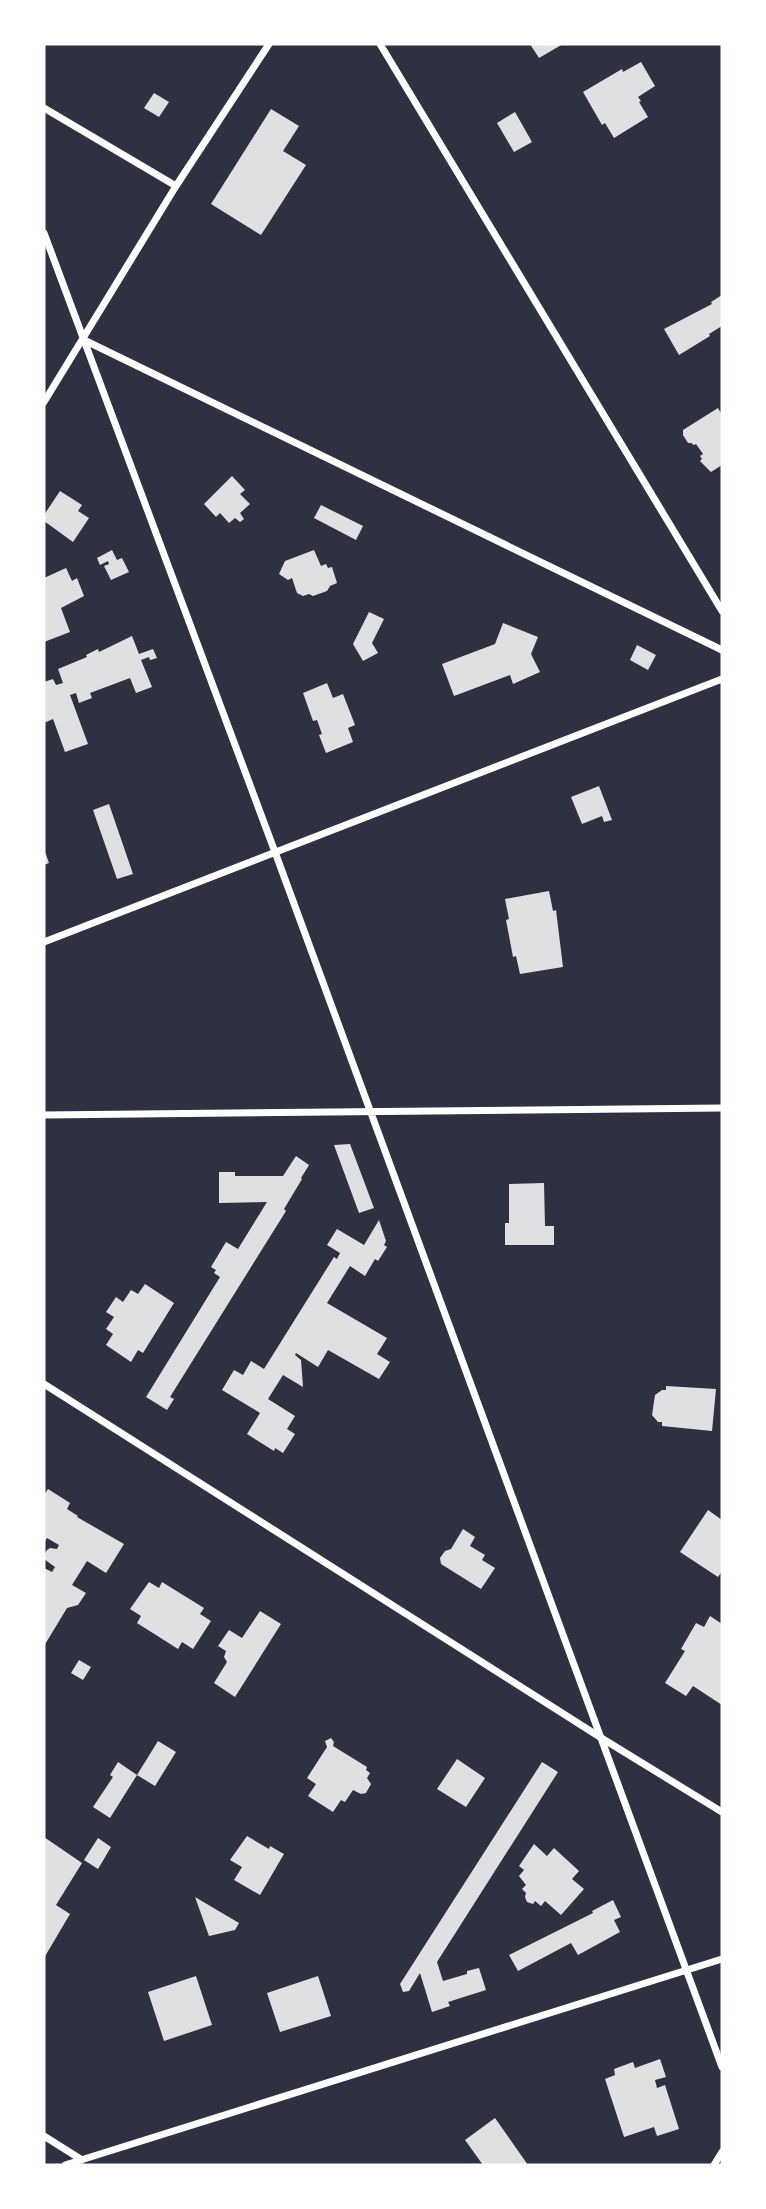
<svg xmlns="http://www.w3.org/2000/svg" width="766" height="2209" font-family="'Times New Roman',serif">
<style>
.building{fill:#e0e0e3}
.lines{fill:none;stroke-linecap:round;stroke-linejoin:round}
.minor{stroke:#fff;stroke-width:7}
</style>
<rect width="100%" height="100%" fill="#2d3142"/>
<!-- building -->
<path class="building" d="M 530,44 L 563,44 L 539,58 Z
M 641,62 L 655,86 L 638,97 L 641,101 L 639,102 L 648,117 L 614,138 L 605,123 L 602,125 L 583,92 L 622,69 L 623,72 Z
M 154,93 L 169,102 L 159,117 L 144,108 Z
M 271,109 L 299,126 L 283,151 L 306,165 L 261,235 L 211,204 Z
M 515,112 L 532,142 L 514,152 L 497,123 Z
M 722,295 L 722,326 L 709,334 L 710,336 L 679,355 L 664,329 L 712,304 L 711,302 Z
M 718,408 L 722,415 L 722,465 L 711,472 L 700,461 L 702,459 L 700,456 L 703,454 L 696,444 L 694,445 L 691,443 L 688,443 L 683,435 L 683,430 Z
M 232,476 L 245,490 L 240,494 L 250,504 L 240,513 L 244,519 L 240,522 L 235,518 L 229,523 L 220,513 L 216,517 L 204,504 Z
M 60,491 L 82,505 L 78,511 L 89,518 L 73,542 L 44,521 L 44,515 Z
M 321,505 L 363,526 L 356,540 L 314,518 Z
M 112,550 L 117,560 L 122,558 L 129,572 L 111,580 L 104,566 L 109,564 L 108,561 L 100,565 L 97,558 Z
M 314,550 L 321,566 L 326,564 L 328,568 L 332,567 L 337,583 L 330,586 L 327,591 L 313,596 L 309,594 L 303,596 L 297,593 L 292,578 L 288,580 L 279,574 L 285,561 Z
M 66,568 L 72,581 L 77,578 L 84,596 L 61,608 L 70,632 L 44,642 L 44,578 Z
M 369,612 L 384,619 L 372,643 L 378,653 L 363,661 L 353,644 Z
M 503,623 L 538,637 L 531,654 L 540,672 L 513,684 L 510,675 L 454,696 L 442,664 L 495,644 Z
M 132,636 L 139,654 L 153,649 L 157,658 L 150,660 L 149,657 L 141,660 L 152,687 L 136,693 L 130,678 L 90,693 L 92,698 L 79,703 L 76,693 L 70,695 L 88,744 L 65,752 L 53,719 L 44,723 L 44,682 L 53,679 L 56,685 L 63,683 L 58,669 L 87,657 L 86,655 L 98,649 L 99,652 Z
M 637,645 L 656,655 L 648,670 L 630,660 Z
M 327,683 L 333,698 L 343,694 L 355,725 L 348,728 L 353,742 L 326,753 L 319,735 L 322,734 L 317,720 L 313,721 L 303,693 Z
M 599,786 L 612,820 L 604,822 L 602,816 L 582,824 L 571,797 Z
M 109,804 L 133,874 L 117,879 L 93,810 Z
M 44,849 L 49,863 L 44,865 Z
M 549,891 L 553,911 L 556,910 L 563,967 L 520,974 L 516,956 L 513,957 L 506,920 L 509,919 L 505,899 Z
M 350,1144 L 374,1208 L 359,1213 L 334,1145 Z
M 296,1156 L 309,1165 L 301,1178 L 302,1179 L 284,1209 L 286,1211 L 170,1397 L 174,1399 L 167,1410 L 146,1397 L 220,1277 L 214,1273 L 216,1270 L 211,1267 L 226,1242 L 238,1249 L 267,1202 L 219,1203 L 219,1172 L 235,1172 L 235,1176 L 283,1176 Z
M 544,1183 L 545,1226 L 554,1226 L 554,1245 L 505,1245 L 505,1223 L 509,1223 L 509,1184 Z
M 379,1220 L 386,1241 L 384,1245 L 387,1247 L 378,1261 L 375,1259 L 365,1276 L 350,1266 L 327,1303 L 387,1338 L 377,1354 L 390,1362 L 379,1379 L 328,1350 L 318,1367 L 296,1353 L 295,1355 L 301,1360 L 303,1387 L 283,1375 L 268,1399 L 295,1416 L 287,1429 L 295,1434 L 283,1453 L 275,1448 L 274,1451 L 247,1434 L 260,1413 L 222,1390 L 234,1370 L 243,1375 L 251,1361 L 264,1369 L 334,1257 L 337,1259 L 340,1253 L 327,1245 L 337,1229 L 364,1245 Z
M 145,1284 L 174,1303 L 143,1353 L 138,1350 L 131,1362 L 106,1345 L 113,1334 L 106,1329 L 114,1317 L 106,1312 L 116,1297 L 123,1302 L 131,1290 L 138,1294 Z
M 666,1386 L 716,1389 L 712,1431 L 662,1426 L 662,1422 L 658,1422 L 652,1415 L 655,1395 L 662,1390 L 666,1390 Z
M 48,1489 L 70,1503 L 67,1509 L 78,1516 L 77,1517 L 124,1544 L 106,1573 L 87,1561 L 72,1585 L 86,1593 L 78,1605 L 67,1608 L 44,1646 L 44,1568 L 52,1572 L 55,1567 L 44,1559 L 44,1555 L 47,1550 L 50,1548 L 57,1549 L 59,1545 L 47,1538 L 44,1543 L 44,1495 Z
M 708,1510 L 722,1520 L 722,1571 L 718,1577 L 680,1552 Z
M 463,1529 L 475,1537 L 470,1546 L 485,1555 L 482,1560 L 495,1568 L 481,1589 L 441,1564 L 440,1558 L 445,1551 L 451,1549 Z
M 149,1582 L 159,1588 L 162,1582 L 204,1608 L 200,1614 L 211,1621 L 193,1649 L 182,1642 L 178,1649 L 137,1623 L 141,1616 L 130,1609 Z
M 260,1611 L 281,1624 L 235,1697 L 214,1683 L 227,1662 L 224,1657 L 226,1651 L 218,1646 L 229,1630 L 242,1638 Z
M 710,1616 L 722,1624 L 722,1705 L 693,1686 L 686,1696 L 665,1683 L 685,1651 L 681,1649 L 696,1623 L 704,1627 Z
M 79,1660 L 91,1667 L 83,1680 L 71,1673 Z
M 331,1738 L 334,1742 L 333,1746 L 367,1767 L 366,1770 L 370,1773 L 367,1778 L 371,1784 L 366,1793 L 361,1794 L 353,1790 L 345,1802 L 341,1800 L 333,1812 L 308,1796 L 316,1784 L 307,1778 L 327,1747 L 325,1741 Z
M 158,1741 L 176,1752 L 155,1786 L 137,1775 L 110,1818 L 93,1807 L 113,1777 L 110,1775 L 118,1762 L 137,1775 Z
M 457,1759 L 485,1778 L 466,1807 L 437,1789 Z
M 542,1762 L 558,1772 L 437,1962 L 443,1981 L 467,1974 L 467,1971 L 479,1968 L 486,1990 L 448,2002 L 450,2006 L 432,2012 L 420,1973 L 409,1991 L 403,1992 L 400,1984 Z
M 247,1836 L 269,1849 L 270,1846 L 284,1854 L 260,1895 L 234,1880 L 242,1867 L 230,1860 Z
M 44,1837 L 82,1863 L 56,1905 L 70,1914 L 44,1958 Z
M 98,1838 L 111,1847 L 98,1869 L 84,1860 Z
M 534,1844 L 547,1856 L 554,1848 L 579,1871 L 572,1879 L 584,1889 L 561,1915 L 545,1901 L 541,1906 L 535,1901 L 533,1904 L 527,1902 L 525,1897 L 526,1893 L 522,1889 L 526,1885 L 519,1876 L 524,1870 L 519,1866 Z
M 195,1897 L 239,1923 L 235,1930 L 209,1936 Z
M 613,1900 L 621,1917 L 614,1920 L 620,1932 L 578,1955 L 571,1943 L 518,1971 L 509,1955 L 593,1913 L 592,1911 Z
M 196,1976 L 212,2025 L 164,2041 L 148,1992 Z
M 318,1976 L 331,2016 L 280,2032 L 267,1993 Z
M 660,2059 L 666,2077 L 655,2080 L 657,2088 L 665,2085 L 679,2129 L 657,2136 L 654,2127 L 624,2137 L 605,2079 L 615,2075 L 614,2069 L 633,2062 L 635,2068 Z
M 495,2118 L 528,2165 L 483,2165 L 465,2140 Z"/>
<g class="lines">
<!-- minor -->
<path class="minor" d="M 380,44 L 722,611
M 44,108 L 176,186
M 44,233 L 275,852 L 722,2067
M 84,340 L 722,650
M 44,402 L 176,186 L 269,44
M 44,942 L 722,679
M 44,1115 L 722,1108
M 44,1384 L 603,1739 L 722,1812
M 44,2136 L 82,2160
M 65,2165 L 722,1959
M 714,2165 L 722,2152"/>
</g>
<!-- border -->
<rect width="766" height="2209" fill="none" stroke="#ffffff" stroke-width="91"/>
</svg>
